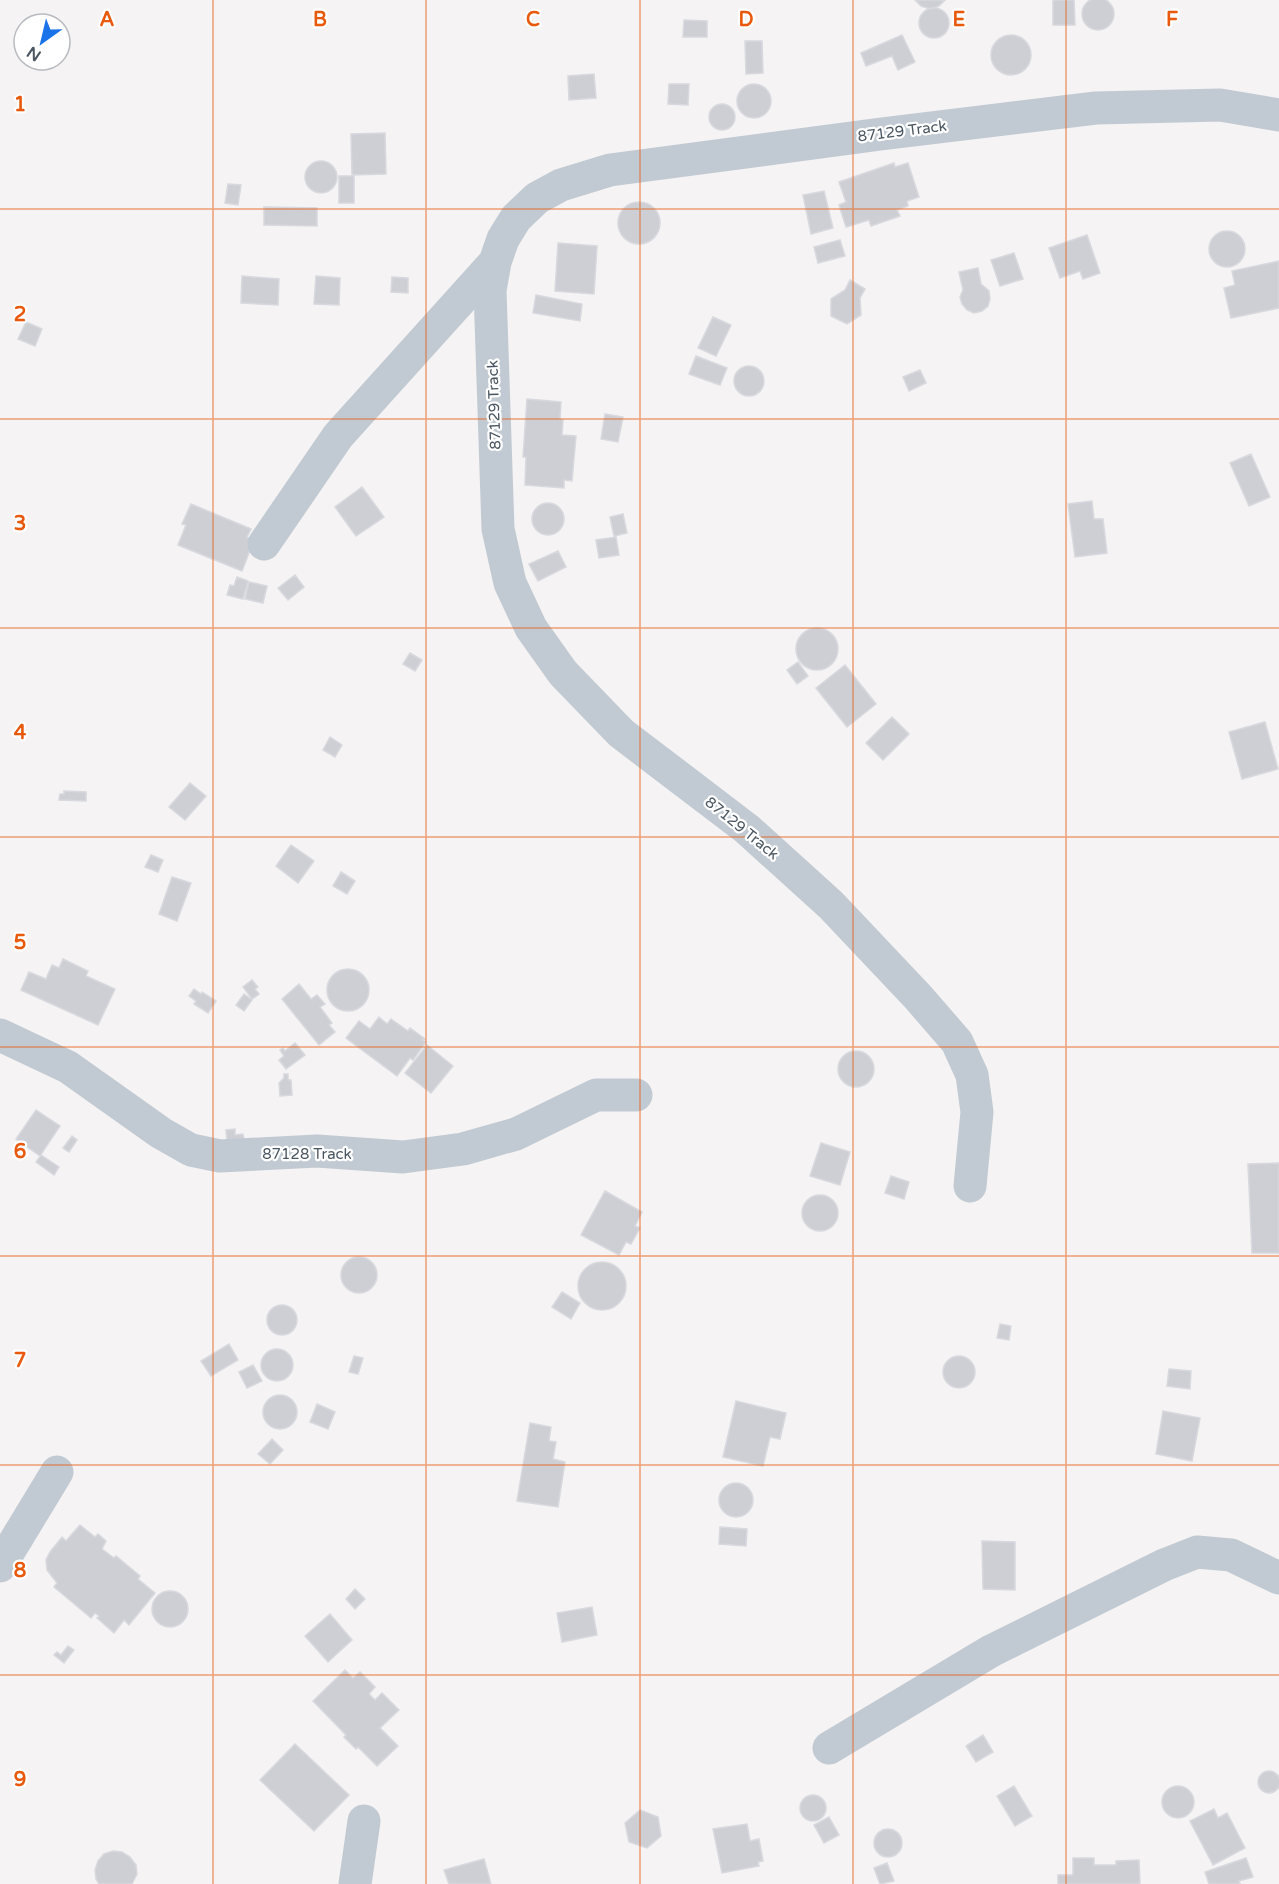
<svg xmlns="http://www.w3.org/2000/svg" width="1279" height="1884" font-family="'Varela Round',sans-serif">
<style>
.building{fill:#cdcfd5;stroke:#d7d9de;stroke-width:1.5}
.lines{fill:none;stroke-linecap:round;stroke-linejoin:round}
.minor{stroke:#c1cad2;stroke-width:33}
.grid{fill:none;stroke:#e8590c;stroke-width:1.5;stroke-opacity:0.55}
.labels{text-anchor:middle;stroke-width:4.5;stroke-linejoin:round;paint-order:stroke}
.street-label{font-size:15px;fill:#4a5661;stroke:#fff}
.grid-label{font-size:20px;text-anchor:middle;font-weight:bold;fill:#e8590c;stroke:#fff;stroke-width:4.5;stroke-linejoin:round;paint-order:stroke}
</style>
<rect width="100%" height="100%" fill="#f5f3f3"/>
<!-- building -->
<path class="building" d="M1082 14a16 16 0 1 1 32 0a16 16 0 1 1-32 0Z
M 915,0 L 945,0 L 939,6 L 930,9 L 921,6 Z
M 1053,0 L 1074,0 L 1075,25 L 1053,25 Z
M919 23a15 15 0 1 1 30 0a15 15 0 1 1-30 0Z
M 684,20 L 707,21 L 707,37 L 683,37 Z
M 902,35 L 915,62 L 898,70 L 892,56 L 866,66 L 861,53 Z
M991 55a20 20 0 1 1 40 0a20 20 0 1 1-40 0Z
M 745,41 L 762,41 L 763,73 L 746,74 Z
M 594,74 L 596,98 L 569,100 L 568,76 Z
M737 101a17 17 0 1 1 34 0a17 17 0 1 1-34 0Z
M 669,84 L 689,84 L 688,105 L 668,104 Z
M709 117a13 13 0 1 1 26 0a13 13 0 1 1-26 0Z
M 385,133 L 386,174 L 352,175 L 351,134 Z
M305 177a16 16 0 1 1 32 0a16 16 0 1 1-32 0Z
M 894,163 L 895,167 L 908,163 L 919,197 L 907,201 L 908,206 L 897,210 L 900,216 L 871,226 L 869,220 L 846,227 L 839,205 L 846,202 L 839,182 Z
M 339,176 L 354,176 L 354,203 L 339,203 Z
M 228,184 L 241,185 L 238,205 L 225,203 Z
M 824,191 L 833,228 L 811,234 L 803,195 Z
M618 223a21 21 0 1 1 42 0a21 21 0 1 1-42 0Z
M 264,207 L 317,208 L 317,226 L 264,225 Z
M1209 249a18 18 0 1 1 36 0a18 18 0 1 1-36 0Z
M 1087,235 L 1100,273 L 1083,279 L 1080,271 L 1060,278 L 1049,248 Z
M 840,240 L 845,256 L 818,263 L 814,247 Z
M 558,243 L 597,246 L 594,294 L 555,291 Z
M 1014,253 L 1023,279 L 1000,286 L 991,260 Z
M 1279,261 L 1279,308 L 1231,318 L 1224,288 L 1235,285 L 1232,271 Z
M 978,268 L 981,284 L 989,291 L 990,299 L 988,306 L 982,311 L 974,313 L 967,310 L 962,304 L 960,297 L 963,290 L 959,272 Z
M 242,276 L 279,279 L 278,305 L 241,303 Z
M 316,276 L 340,278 L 339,305 L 314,304 Z
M 392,277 L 408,278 L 408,293 L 391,292 Z
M 850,280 L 865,289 L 860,298 L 861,315 L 847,324 L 831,316 L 831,299 L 845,290 Z
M 536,295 L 582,304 L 580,321 L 533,313 Z
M 713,317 L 731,325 L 716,356 L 698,348 Z
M 26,322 L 42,329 L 35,346 L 18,339 Z
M 696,356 L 727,368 L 720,385 L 689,374 Z
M734 381a15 15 0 1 1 30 0a15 15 0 1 1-30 0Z
M 920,370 L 926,383 L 909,391 L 903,377 Z
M 527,399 L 561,402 L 560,419 L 563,420 L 562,435 L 576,436 L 572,481 L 564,480 L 564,488 L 525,485 L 526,457 L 523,457 Z
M 605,414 L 623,417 L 618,442 L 601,439 Z
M 1251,454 L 1270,497 L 1249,506 L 1230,463 Z
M 362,487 L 384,517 L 356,536 L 335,507 Z
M 1092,501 L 1094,519 L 1103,519 L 1107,553 L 1075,557 L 1068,504 Z
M532 519a16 16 0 1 1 32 0a16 16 0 1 1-32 0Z
M 191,504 L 251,529 L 247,537 L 254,540 L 242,571 L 178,545 L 186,525 L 182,524 Z
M 623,514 L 627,533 L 614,536 L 610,517 Z
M 616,537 L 619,555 L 599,558 L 596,540 Z
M 558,551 L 566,567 L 538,581 L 529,564 Z
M 295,575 L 304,587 L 288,600 L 278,588 Z
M 237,577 L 248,581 L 243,599 L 227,595 L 230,585 L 234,586 Z
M 249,582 L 267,586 L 263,603 L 245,599 Z
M796 649a21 21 0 1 1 42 0a21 21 0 1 1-42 0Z
M 410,653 L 422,660 L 415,671 L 403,664 Z
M 798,662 L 808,676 L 797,684 L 787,670 Z
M 845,665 L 876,704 L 847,727 L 816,688 Z
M 892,717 L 909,734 L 883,760 L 866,743 Z
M 1265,722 L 1278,769 L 1242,779 L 1229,732 Z
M 330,737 L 342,745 L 335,757 L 323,750 Z
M 190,783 L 206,796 L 185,820 L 169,807 Z
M 64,791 L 86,792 L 86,801 L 59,800 L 60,794 L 64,794 Z
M 291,845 L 314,861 L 298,883 L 276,866 Z
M 151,855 L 163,860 L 158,872 L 145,867 Z
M 341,872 L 355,881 L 347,894 L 333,886 Z
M 172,877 L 191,883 L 177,921 L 159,914 Z
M 63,959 L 88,971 L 86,976 L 115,989 L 98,1025 L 21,990 L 29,972 L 46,979 L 52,965 L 59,968 Z
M327 990a21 21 0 1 1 42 0a21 21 0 1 1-42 0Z
M 252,980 L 258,987 L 255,989 L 259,994 L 252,999 L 243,987 Z
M 299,984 L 311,999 L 317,995 L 325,1004 L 320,1007 L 332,1023 L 329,1025 L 335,1032 L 319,1045 L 282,999 Z
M 194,989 L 201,994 L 202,992 L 216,1001 L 208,1013 L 194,1004 L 196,1001 L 189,996 Z
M 244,994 L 252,1000 L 244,1011 L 236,1005 Z
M 379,1017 L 387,1024 L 391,1019 L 408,1031 L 410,1028 L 425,1039 L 423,1040 L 426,1042 L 413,1060 L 410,1058 L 397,1076 L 346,1038 L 359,1021 L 370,1029 Z
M 295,1043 L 305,1055 L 286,1069 L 279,1060 L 284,1056 L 280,1050 L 283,1048 L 285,1051 Z
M 427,1045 L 453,1066 L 431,1093 L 405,1073 Z
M838 1069a18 18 0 1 1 36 0a18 18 0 1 1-36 0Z
M 284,1074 L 288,1074 L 288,1080 L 291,1080 L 292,1095 L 280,1096 L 279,1083 L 284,1078 Z
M 36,1110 L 60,1126 L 40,1156 L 16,1139 Z
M 235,1129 L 235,1135 L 243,1134 L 244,1139 L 227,1141 L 226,1130 Z
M 72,1136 L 77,1140 L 69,1152 L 63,1148 Z
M 821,1143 L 850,1152 L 840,1185 L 810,1176 Z
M 41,1155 L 59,1167 L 54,1175 L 36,1162 Z
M 1279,1163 L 1279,1253 L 1252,1253 L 1248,1164 Z
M 891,1176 L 909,1182 L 904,1199 L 885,1193 Z
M 605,1191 L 642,1212 L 635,1226 L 640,1228 L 631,1244 L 626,1242 L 619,1255 L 581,1235 Z
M802 1213a18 18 0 1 1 36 0a18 18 0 1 1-36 0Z
M341 1275a18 18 0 1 1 36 0a18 18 0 1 1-36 0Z
M578 1286a24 24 0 1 1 48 0a24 24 0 1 1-48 0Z
M 562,1292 L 580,1303 L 571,1319 L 552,1307 Z
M267 1320a15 15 0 1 1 30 0a15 15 0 1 1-30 0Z
M 1000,1324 L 1011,1326 L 1009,1340 L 997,1338 Z
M 229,1344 L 238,1360 L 211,1376 L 201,1361 Z
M261 1365a16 16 0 1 1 32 0a16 16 0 1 1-32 0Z
M 354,1356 L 363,1358 L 358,1374 L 349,1372 Z
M943 1372a16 16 0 1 1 32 0a16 16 0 1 1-32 0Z
M 253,1365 L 262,1381 L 247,1388 L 239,1372 Z
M 1169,1369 L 1191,1371 L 1190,1389 L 1167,1386 Z
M263 1412a17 17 0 1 1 34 0a17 17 0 1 1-34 0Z
M 736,1401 L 786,1413 L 780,1439 L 770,1437 L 763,1466 L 723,1457 Z
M 317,1404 L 335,1412 L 328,1429 L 310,1422 Z
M 1163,1411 L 1200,1418 L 1192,1461 L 1156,1454 Z
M 530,1423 L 551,1427 L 549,1441 L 556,1442 L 553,1459 L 565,1462 L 558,1507 L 517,1501 Z
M 272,1439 L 283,1450 L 270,1464 L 258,1454 Z
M719 1500a17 17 0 1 1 34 0a17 17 0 1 1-34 0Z
M 80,1525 L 95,1537 L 98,1534 L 106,1541 L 102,1549 L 114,1558 L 116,1556 L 140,1576 L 138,1579 L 155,1593 L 129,1625 L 124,1620 L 114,1633 L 97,1618 L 99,1616 L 95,1613 L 91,1618 L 54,1587 L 57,1583 L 47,1570 L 46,1560 L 50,1552 L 62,1537 L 66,1541 Z
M 720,1527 L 747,1529 L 746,1546 L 719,1544 Z
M 982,1541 L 1015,1542 L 1015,1590 L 983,1589 Z
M 355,1589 L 365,1599 L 355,1609 L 346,1599 Z
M152 1609a18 18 0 1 1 36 0a18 18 0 1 1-36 0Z
M 592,1607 L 597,1635 L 562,1642 L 557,1613 Z
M 330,1614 L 352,1640 L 328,1662 L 305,1636 Z
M 68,1646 L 74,1650 L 64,1663 L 54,1655 L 57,1652 L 61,1655 Z
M 345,1670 L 353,1678 L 360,1672 L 375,1687 L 369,1694 L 375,1700 L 382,1693 L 399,1710 L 380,1728 L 398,1746 L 377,1766 L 358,1747 L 356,1749 L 344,1737 L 346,1735 L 313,1701 Z
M 983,1735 L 993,1752 L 976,1762 L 966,1746 Z
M 295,1744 L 349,1795 L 314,1831 L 260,1780 Z
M1258 1782a11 11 0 1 1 22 0a11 11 0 1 1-22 0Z
M1162 1802a16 16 0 1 1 32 0a16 16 0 1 1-32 0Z
M 1014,1786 L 1032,1816 L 1015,1826 L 997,1796 Z
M800 1808a13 13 0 1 1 26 0a13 13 0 1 1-26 0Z
M 1214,1809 L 1218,1818 L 1227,1813 L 1245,1848 L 1213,1865 L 1190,1821 Z
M 640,1810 L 658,1817 L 661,1836 L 647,1848 L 629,1842 L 625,1823 Z
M 829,1817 L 839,1835 L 824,1843 L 814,1825 Z
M 747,1824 L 750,1841 L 759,1839 L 763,1861 L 758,1862 L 759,1866 L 722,1873 L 713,1829 Z
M874 1843a14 14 0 1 1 28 0a14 14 0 1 1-28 0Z
M 113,1851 L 122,1852 L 130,1857 L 136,1865 L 137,1874 L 132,1884 L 99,1884 L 96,1879 L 95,1870 L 98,1861 L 104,1854 Z
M 1073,1858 L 1094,1858 L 1094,1865 L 1116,1865 L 1116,1861 L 1139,1860 L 1140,1884 L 1058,1884 L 1058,1875 L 1073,1875 Z
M 1246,1858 L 1253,1877 L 1239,1881 L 1240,1884 L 1209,1884 L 1205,1872 Z
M 484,1859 L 491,1884 L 449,1884 L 444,1870 Z
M 887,1863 L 894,1881 L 880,1884 L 874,1868 Z"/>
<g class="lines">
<!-- minor -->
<path class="minor" d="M 264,544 L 338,436 L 495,262
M 0,1035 L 68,1067 L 161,1133 L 191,1150 L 220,1156 L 317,1151 L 403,1157 L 463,1149 L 516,1134 L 596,1095 L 636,1095
M 970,1186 L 977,1112 L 972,1075 L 957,1042 L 918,997 L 831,905 L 747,829 L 621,733 L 563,673 L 531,628 L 510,583 L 498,529 L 490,290 L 495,262 L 503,239 L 516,218 L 537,198 L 561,185 L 610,170 L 881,134 L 1096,108 L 1220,105 L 1279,115
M 0,1566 L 57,1472
M 829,1748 L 991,1651 L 1164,1565 L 1197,1552 L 1231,1555 L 1279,1578
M 355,1884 L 364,1821"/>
</g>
<!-- grid -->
<path class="grid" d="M 213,0 L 213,1884M 426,0 L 426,1884M 640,0 L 640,1884M 853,0 L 853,1884M 1066,0 L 1066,1884M 0,209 L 1279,209M 0,419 L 1279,419M 0,628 L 1279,628M 0,837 L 1279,837M 0,1047 L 1279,1047M 0,1256 L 1279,1256M 0,1465 L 1279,1465M 0,1675 L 1279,1675"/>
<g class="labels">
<!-- street labels -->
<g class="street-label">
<text transform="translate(902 131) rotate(-7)" y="5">87129 Track</text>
<text transform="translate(494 405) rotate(-92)" y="5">87129 Track</text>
<text transform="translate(742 828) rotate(39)" y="5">87129 Track</text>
<text x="307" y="1159">87128 Track</text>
</g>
</g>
<g class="grid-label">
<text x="107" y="26">A</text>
<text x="320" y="26">B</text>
<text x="533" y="26">C</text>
<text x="746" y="26">D</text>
<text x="959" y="26">E</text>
<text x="1172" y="26">F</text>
<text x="20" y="111">1</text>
<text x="20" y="321">2</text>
<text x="20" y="530">3</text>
<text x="20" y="739">4</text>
<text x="20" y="949">5</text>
<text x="20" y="1158">6</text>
<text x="20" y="1367">7</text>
<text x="20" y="1577">8</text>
<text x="20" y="1786">9</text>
</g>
<!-- north arrow -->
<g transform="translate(42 42) rotate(214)"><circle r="28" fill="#ffffff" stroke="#b7bbc0" stroke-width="1.5"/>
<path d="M0-4.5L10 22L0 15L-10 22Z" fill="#1a73e8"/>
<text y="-9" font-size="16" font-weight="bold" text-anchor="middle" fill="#4a5661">N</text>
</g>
</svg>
